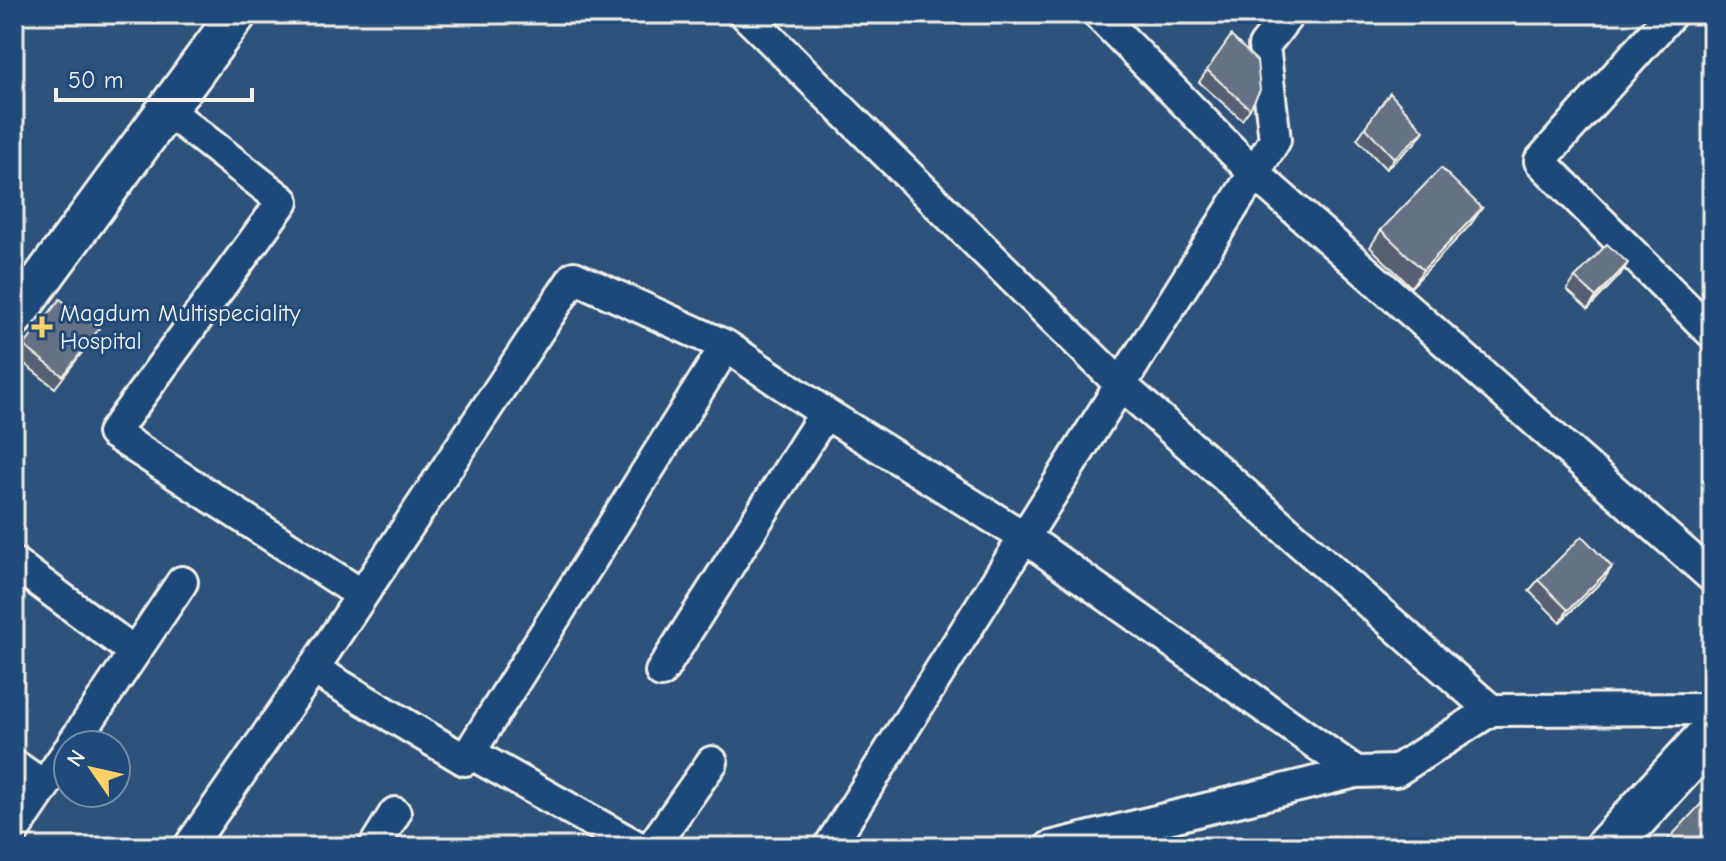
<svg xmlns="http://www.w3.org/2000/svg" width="1726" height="861" font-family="'Comic Neue',sans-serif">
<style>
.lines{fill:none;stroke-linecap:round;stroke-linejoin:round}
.minor-casing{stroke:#f4f1e8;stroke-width:36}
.tertiary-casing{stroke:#f4f1e8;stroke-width:44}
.secondary-casing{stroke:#f4f1e8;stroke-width:50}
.minor{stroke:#1f4a7a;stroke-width:30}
.tertiary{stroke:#1f4a7a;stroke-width:38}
.secondary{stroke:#1f4a7a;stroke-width:44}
.wall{fill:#576172;stroke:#f4f1e8;stroke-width:2}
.shaded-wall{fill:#474f5c;stroke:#f4f1e8;stroke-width:2}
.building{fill:#657184;stroke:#f4f1e8;stroke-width:2}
.poi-dot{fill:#ffd166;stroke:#1f4a7a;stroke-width:3}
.labels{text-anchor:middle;stroke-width:6;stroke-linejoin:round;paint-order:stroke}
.poi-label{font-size:24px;fill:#f4f1e8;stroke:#1f4a7a;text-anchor:start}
</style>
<rect width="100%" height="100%" fill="#2d527c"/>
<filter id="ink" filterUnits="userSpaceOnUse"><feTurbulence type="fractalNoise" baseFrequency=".0125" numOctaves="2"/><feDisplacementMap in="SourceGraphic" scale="16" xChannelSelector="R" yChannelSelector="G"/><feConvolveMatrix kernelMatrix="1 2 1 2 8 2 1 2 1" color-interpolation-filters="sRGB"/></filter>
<g filter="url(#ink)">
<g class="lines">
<defs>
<path id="minor" d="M 745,14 L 1121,385 L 1491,710
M 1098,14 L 1254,173 L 1712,577
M 1671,14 L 1540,161 L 1712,333
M 167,110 L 283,201 L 113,433 L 362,595
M 14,563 L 134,652
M 313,669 L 465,760 L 726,346
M 661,672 L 825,413
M 72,745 L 182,582
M 470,753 L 638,847
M 14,765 L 44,786
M 14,831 L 68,751
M 189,847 L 313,669 L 574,277 L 726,346 L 825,413 L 1024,537 L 1356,772
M 374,847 L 395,813
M 652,847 L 712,762
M 829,847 L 1275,140 L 1264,46 L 1289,14
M 1050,847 L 1356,772 L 1396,771 L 1491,710 L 1712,709"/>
<path id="tertiary" d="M 14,317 L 237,14"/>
<path id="secondary" d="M 1608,847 L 1712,733"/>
</defs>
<!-- minor casing -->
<use href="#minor" class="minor-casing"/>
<!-- tertiary casing -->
<use href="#tertiary" class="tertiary-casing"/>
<!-- secondary casing -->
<use href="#secondary" class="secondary-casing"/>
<!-- minor -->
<use href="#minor" class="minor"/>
<!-- tertiary -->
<use href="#tertiary" class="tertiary"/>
<!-- secondary -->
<use href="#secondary" class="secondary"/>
</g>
<!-- wall -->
<path class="wall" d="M 1231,36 L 1250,109 L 1242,120 L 1199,82 Z
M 1390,93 L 1416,142 L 1386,169 L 1357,139 Z
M 1482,208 L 1470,225 L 1411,287 L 1370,247 L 1381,230 Z
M 1620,275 L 1588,309 L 1567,290 L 1575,278 Z
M 91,341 L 55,388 L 16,357 L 24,346 Z
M 1612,567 L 1604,579 L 1560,622 L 1529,591 L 1538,580 Z"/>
<!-- shaded-wall -->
<path class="shaded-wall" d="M 1424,131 L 1416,142 L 1386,169 L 1394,158 Z
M 1482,208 L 1470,225 L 1411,287 L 1423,270 Z
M 1628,263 L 1620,275 L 1588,309 L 1596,297 Z
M 1612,567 L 1604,579 L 1560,622 L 1568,610 Z"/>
<!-- building -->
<path class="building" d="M 1231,36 L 1257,61 L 1260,90 L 1250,109 L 1207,70 Z
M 1390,93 L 1424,131 L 1394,158 L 1365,127 Z
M 1441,168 L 1482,208 L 1423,270 L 1381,230 Z
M 1607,244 L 1628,263 L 1596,297 L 1575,278 Z
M 60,299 L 99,329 L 63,376 L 24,346 Z
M 1582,536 L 1612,567 L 1568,610 L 1538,580 Z
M 1712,792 L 1712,847 L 1661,847 Z"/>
</g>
<!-- markers -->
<path class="poi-dot" d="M38 315h8v8h8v8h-8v8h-8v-8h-8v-8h8z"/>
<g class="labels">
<!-- poi labels -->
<g class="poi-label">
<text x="60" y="321">Magdum Multispeciality<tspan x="60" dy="28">Hospital</tspan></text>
</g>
</g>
<!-- margin -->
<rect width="1726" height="861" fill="none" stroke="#1f4a7a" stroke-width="48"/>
<rect x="24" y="24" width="1678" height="813" fill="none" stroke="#f4f1e8" stroke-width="3" filter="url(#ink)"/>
<!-- north arrow -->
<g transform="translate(92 769) rotate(304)"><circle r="38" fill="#1f4a7a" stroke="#748da6" stroke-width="2"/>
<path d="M0-6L14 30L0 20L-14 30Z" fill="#ffd166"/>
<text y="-12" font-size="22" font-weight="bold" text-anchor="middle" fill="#f4f1e8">N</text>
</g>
<!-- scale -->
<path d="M56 88v12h196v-12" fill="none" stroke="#f4f1e8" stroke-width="4"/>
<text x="68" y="88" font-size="24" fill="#f4f1e8" stroke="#1f4a7a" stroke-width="6" paint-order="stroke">50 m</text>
</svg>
